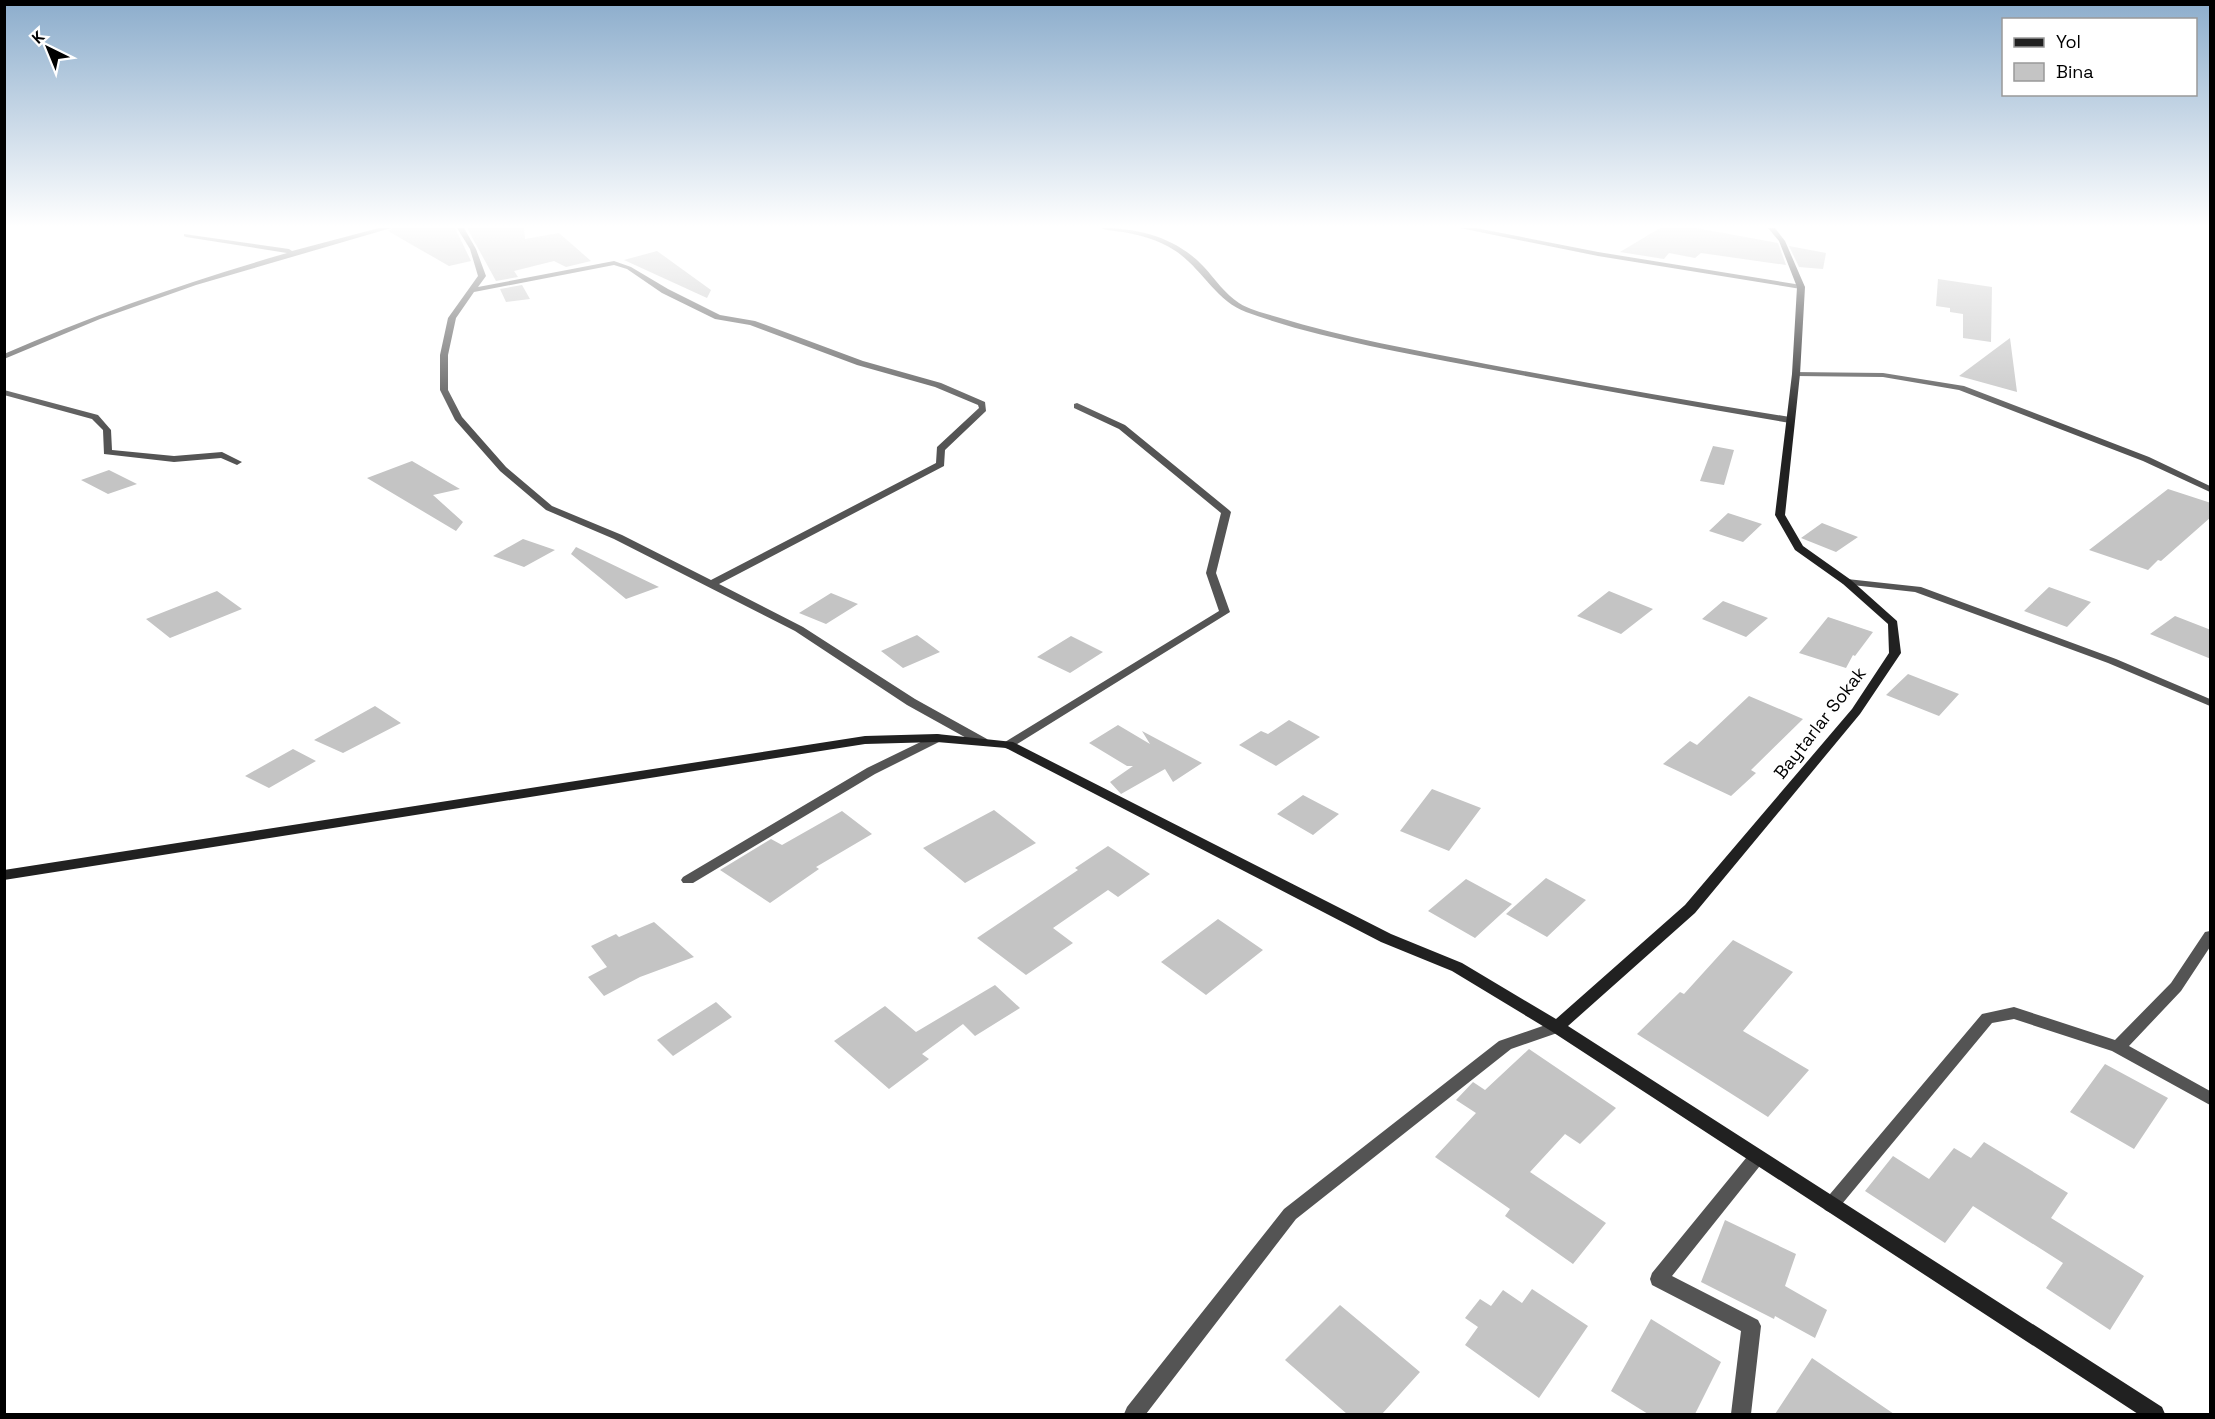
<svg xmlns="http://www.w3.org/2000/svg" width="2215" height="1419" font-family="'Space Grotesk',sans-serif">
<style>
.building{fill:#c4c4c4}
.lines{fill:none;stroke-linecap:round;stroke-linejoin:round}
.street{fill:#545454;fill-rule:evenodd}
.secondary{fill:#212121;fill-rule:evenodd}
.labels{text-anchor:middle;stroke-width:4.5;stroke-linejoin:round;paint-order:stroke}
.street-label{font-size:18px;fill:#000;stroke:#fff}
</style>
<rect width="100%" height="100%" fill="#fff"/>
<!-- building -->
<path class="building" d="M 393,228 L 455,228 L 471,261 L 449,266 L 388,231 Z
M 467,228 L 524,228 L 525,239 L 559,233 L 591,261 L 566,267 L 554,261 L 514,271 L 518,277 L 496,281 Z
M 1660,228 L 1696,228 L 1778,243 L 1786,265 L 1701,253 L 1695,258 L 1669,253 L 1664,259 L 1620,252 Z
M 1789,246 L 1826,253 L 1823,269 L 1799,267 Z
M 657,251 L 711,290 L 707,298 L 624,260 Z
M 1938,279 L 1992,287 L 1991,342 L 1963,338 L 1963,314 L 1950,312 L 1950,308 L 1936,306 Z
M 522,285 L 530,299 L 506,302 L 500,289 Z
M 2010,338 L 2017,392 L 1959,376 Z
M 1713,446 L 1734,450 L 1724,485 L 1700,481 Z
M 412,461 L 460,489 L 433,495 L 463,522 L 456,531 L 367,478 Z
M 109,470 L 137,484 L 108,494 L 81,480 Z
M 2168,489 L 2211,503 L 2211,517 L 2161,561 L 2158,560 L 2148,570 L 2089,550 Z
M 1728,513 L 1762,524 L 1743,542 L 1709,531 Z
M 1822,523 L 1858,537 L 1836,552 L 1801,538 Z
M 523,539 L 555,550 L 524,567 L 493,556 Z
M 576,547 L 659,587 L 626,599 L 571,554 Z
M 2049,587 L 2091,602 L 2067,627 L 2024,611 Z
M 217,591 L 242,609 L 170,638 L 146,619 Z
M 1609,591 L 1653,609 L 1621,634 L 1577,616 Z
M 831,593 L 858,604 L 826,624 L 799,613 Z
M 1723,601 L 1768,618 L 1746,637 L 1702,619 Z
M 2175,616 L 2211,630 L 2211,659 L 2150,634 Z
M 1828,617 L 1873,632 L 1855,656 L 1853,655 L 1846,668 L 1799,653 Z
M 917,635 L 940,652 L 903,668 L 881,651 Z
M 1071,636 L 1103,652 L 1070,673 L 1037,657 Z
M 1908,674 L 1959,694 L 1939,716 L 1886,695 Z
M 1749,696 L 1803,719 L 1751,770 L 1756,773 L 1731,796 L 1663,764 L 1690,741 L 1697,745 Z
M 375,706 L 401,723 L 343,753 L 314,740 Z
M 1289,720 L 1320,737 L 1276,766 L 1239,745 L 1261,731 L 1268,734 Z
M 1118,725 L 1150,744 L 1142,731 L 1202,763 L 1173,782 L 1165,769 L 1121,794 L 1110,782 L 1133,766 L 1127,766 L 1089,743 Z
M 293,749 L 316,761 L 269,788 L 245,776 Z
M 1432,789 L 1481,808 L 1449,851 L 1400,831 Z
M 1303,795 L 1339,814 L 1313,835 L 1277,814 Z
M 994,810 L 1036,843 L 965,883 L 923,848 Z
M 842,811 L 872,834 L 816,867 L 819,869 L 770,903 L 720,870 L 771,839 L 782,845 Z
M 1108,846 L 1150,874 L 1118,897 L 1108,890 L 1053,928 L 1073,943 L 1026,975 L 977,938 L 1078,870 L 1075,868 Z
M 1546,878 L 1586,900 L 1547,937 L 1506,914 Z
M 1466,879 L 1512,904 L 1475,938 L 1428,911 Z
M 1218,919 L 1263,950 L 1206,995 L 1161,962 Z
M 654,922 L 694,957 L 640,977 L 604,996 L 588,977 L 607,967 L 591,946 L 616,934 L 619,937 Z
M 1733,940 L 1793,972 L 1743,1031 L 1809,1070 L 1768,1117 L 1637,1034 L 1680,992 L 1684,994 Z
M 995,985 L 1020,1008 L 975,1036 L 963,1024 L 922,1054 L 929,1059 L 889,1089 L 834,1041 L 885,1006 L 916,1032 Z
M 716,1002 L 732,1017 L 673,1056 L 657,1040 Z
M 1529,1049 L 1616,1108 L 1580,1144 L 1565,1134 L 1530,1172 L 1606,1223 L 1573,1264 L 1505,1216 L 1510,1209 L 1435,1157 L 1476,1113 L 1456,1100 L 1473,1082 L 1485,1090 Z
M 2105,1064 L 2168,1098 L 2134,1149 L 2070,1112 Z
M 1984,1142 L 2068,1193 L 2051,1218 L 2144,1276 L 2110,1330 L 2046,1288 L 2063,1263 L 1973,1206 L 1945,1243 L 1865,1191 L 1893,1156 L 1929,1179 L 1954,1148 L 1971,1158 Z
M 1725,1220 L 1796,1254 L 1785,1286 L 1827,1310 L 1815,1338 L 1775,1316 L 1774,1319 L 1701,1282 Z
M 1532,1289 L 1588,1326 L 1539,1398 L 1465,1345 L 1478,1327 L 1465,1318 L 1480,1299 L 1491,1306 L 1503,1290 L 1522,1303 Z
M 1340,1305 L 1420,1372 L 1382,1414 L 1347,1414 L 1285,1360 Z
M 1651,1319 L 1721,1362 L 1695,1414 L 1648,1414 L 1611,1391 Z
M 1812,1358 L 1894,1414 L 1775,1414 Z"/>
<g class="lines">
<!-- street -->
<path class="street" d="M 379,228 L 391,228 L 196,285 L 100,319 L 4,359 L 4,354 C 97,313 191,281 287,253 L 186,237 L 184,236 L 184,234 L 289,249 L 292,251 Z
M 457,228 L 464,228 L 476,249 L 486,276 L 478,287 L 614,261 L 631,267 L 668,289 L 720,315 L 755,321 L 863,361 L 941,383 L 985,402 L 986,411 L 945,450 L 944,466 L 719,584 L 803,627 L 915,699 L 987,739 L 989,742 L 987,745 L 979,745 L 907,705 L 795,631 L 614,539 L 546,510 L 500,471 L 455,420 L 440,390 L 440,355 L 448,318 L 478,276 L 470,249 ZM 614,265 L 627,269 L 662,293 L 715,319 L 750,325 L 857,365 L 935,387 L 978,405 L 979,408 L 937,447 L 936,463 L 711,580 L 622,535 L 552,506 L 506,467 L 462,417 L 448,390 L 448,355 L 456,318 L 474,292 Z
M 1101,228 C 1140,228 1177,238 1204,267 C 1215,279 1225,294 1239,303 C 1250,310 1264,313 1277,317 C 1345,338 1416,350 1486,364 C 1587,383 1688,401 1790,417 L 1794,420 L 1790,423 C 1684,405 1578,386 1472,366 C 1396,351 1318,338 1246,312 C 1216,301 1201,267 1174,250 C 1159,240 1141,235 1123,232 C 1116,231 1108,231 1101,228 Z
M 1460,228 L 1476,228 L 1598,252 L 1801,285 L 1805,287 L 1801,289 L 1598,256 Z
M 1793,372 L 1883,373 L 1964,386 L 2149,457 L 2210,486 L 2210,492 L 2143,461 L 1959,390 L 1883,377 L 1796,376 L 1792,374 Z
M 4,390 L 98,415 L 111,430 L 112,450 L 174,456 L 222,452 L 242,462 L 237,465 L 221,458 L 174,462 L 104,454 L 103,430 L 92,419 L 4,395 Z
M 1077,403 L 1125,425 L 1229,510 L 1231,512 L 1216,573 L 1230,612 L 1009,749 L 1005,748 L 1003,745 L 1005,742 L 1219,611 L 1206,573 L 1221,513 L 1119,429 L 1074,408 L 1074,404 Z
M 1847,579 L 1921,587 L 2116,659 L 2210,699 L 2210,706 L 2108,663 L 1915,592 L 1843,584 L 1842,582 Z
M 937,734 L 941,735 L 943,738 L 941,741 L 875,774 L 693,883 L 683,883 L 681,880 L 683,877 L 867,768 Z
M 2210,931 L 2210,947 L 2181,991 L 2129,1046 L 2210,1091 L 2210,1105 L 2112,1051 L 2014,1019 L 1992,1023 L 1837,1210 L 1831,1213 L 1825,1210 L 1822,1205 L 1825,1200 L 1982,1014 L 2014,1007 L 2115,1040 L 2171,983 L 2205,932 Z
M 1557,1021 L 1563,1023 L 1565,1027 L 1563,1031 L 1511,1049 L 1296,1219 L 1146,1414 L 1124,1414 L 1127,1407 L 1284,1209 L 1499,1041 Z
M 1757,1150 L 1763,1152 L 1766,1157 L 1763,1162 L 1672,1276 L 1758,1320 L 1761,1326 L 1751,1414 L 1731,1414 L 1741,1331 L 1652,1285 L 1650,1279 L 1652,1273 L 1751,1152 Z"/>
<!-- secondary -->
<path class="secondary" d="M 1768,228 L 1775,228 L 1785,241 L 1805,287 L 1800,374 L 1785,515 L 1803,546 L 1851,580 L 1897,621 L 1901,653 L 1860,714 L 1695,913 L 1568,1026 L 2162,1407 L 2165,1414 L 2138,1414 L 1551,1031 L 1452,971 L 1381,942 L 1006,748 L 937,742 L 865,744 L 4,880 L 4,870 L 865,736 L 937,734 L 1013,742 L 1391,934 L 1462,963 L 1556,1019 L 1685,905 L 1852,709 L 1889,653 L 1888,624 L 1843,584 L 1795,550 L 1775,515 L 1792,374 L 1797,287 L 1779,241 Z"/>
</g>
<!-- sky -->
<linearGradient id="sky" x2="0" y2="1"><stop stop-color="#8cadcc"/><stop offset="0.53" stop-color="#fff"/><stop offset="1" stop-color="#fff" stop-opacity="0"/></linearGradient>
<rect width="2215" height="427" fill="url(#sky)"/>
<g class="labels">
<!-- street labels -->
<g class="street-label">
<text transform="translate(1820 723) rotate(-52)" y="6">Baytarlar Sokak</text>
</g>
</g>
<!-- border -->
<rect width="2215" height="1419" fill="none" stroke="#000000" stroke-width="12"/>
<!-- legend -->
<rect x="2002" y="18" width="195" height="78" fill="#ffffff" stroke="#999999" stroke-width="1.5"/>
<rect x="2014" y="38" width="30" height="9" fill="#212121" stroke="#999999" stroke-width="1.5"/>
<text x="2056" y="48" font-size="18" fill="#000000">Yol</text>
<rect x="2014" y="63" width="30" height="18" fill="#c4c4c4" stroke="#999999" stroke-width="1.5"/>
<text x="2056" y="78" font-size="18" fill="#000000">Bina</text>
<!-- north arrow -->
<g transform="translate(48 48) rotate(317)" stroke="#ffffff" stroke-width="4.5" paint-order="stroke">
<path d="M0-4.5L10 22L0 15L-10 22Z" fill="#000000"/>
<text y="-9" font-size="16" font-weight="bold" text-anchor="middle" fill="#000000">K</text>
</g>
</svg>
